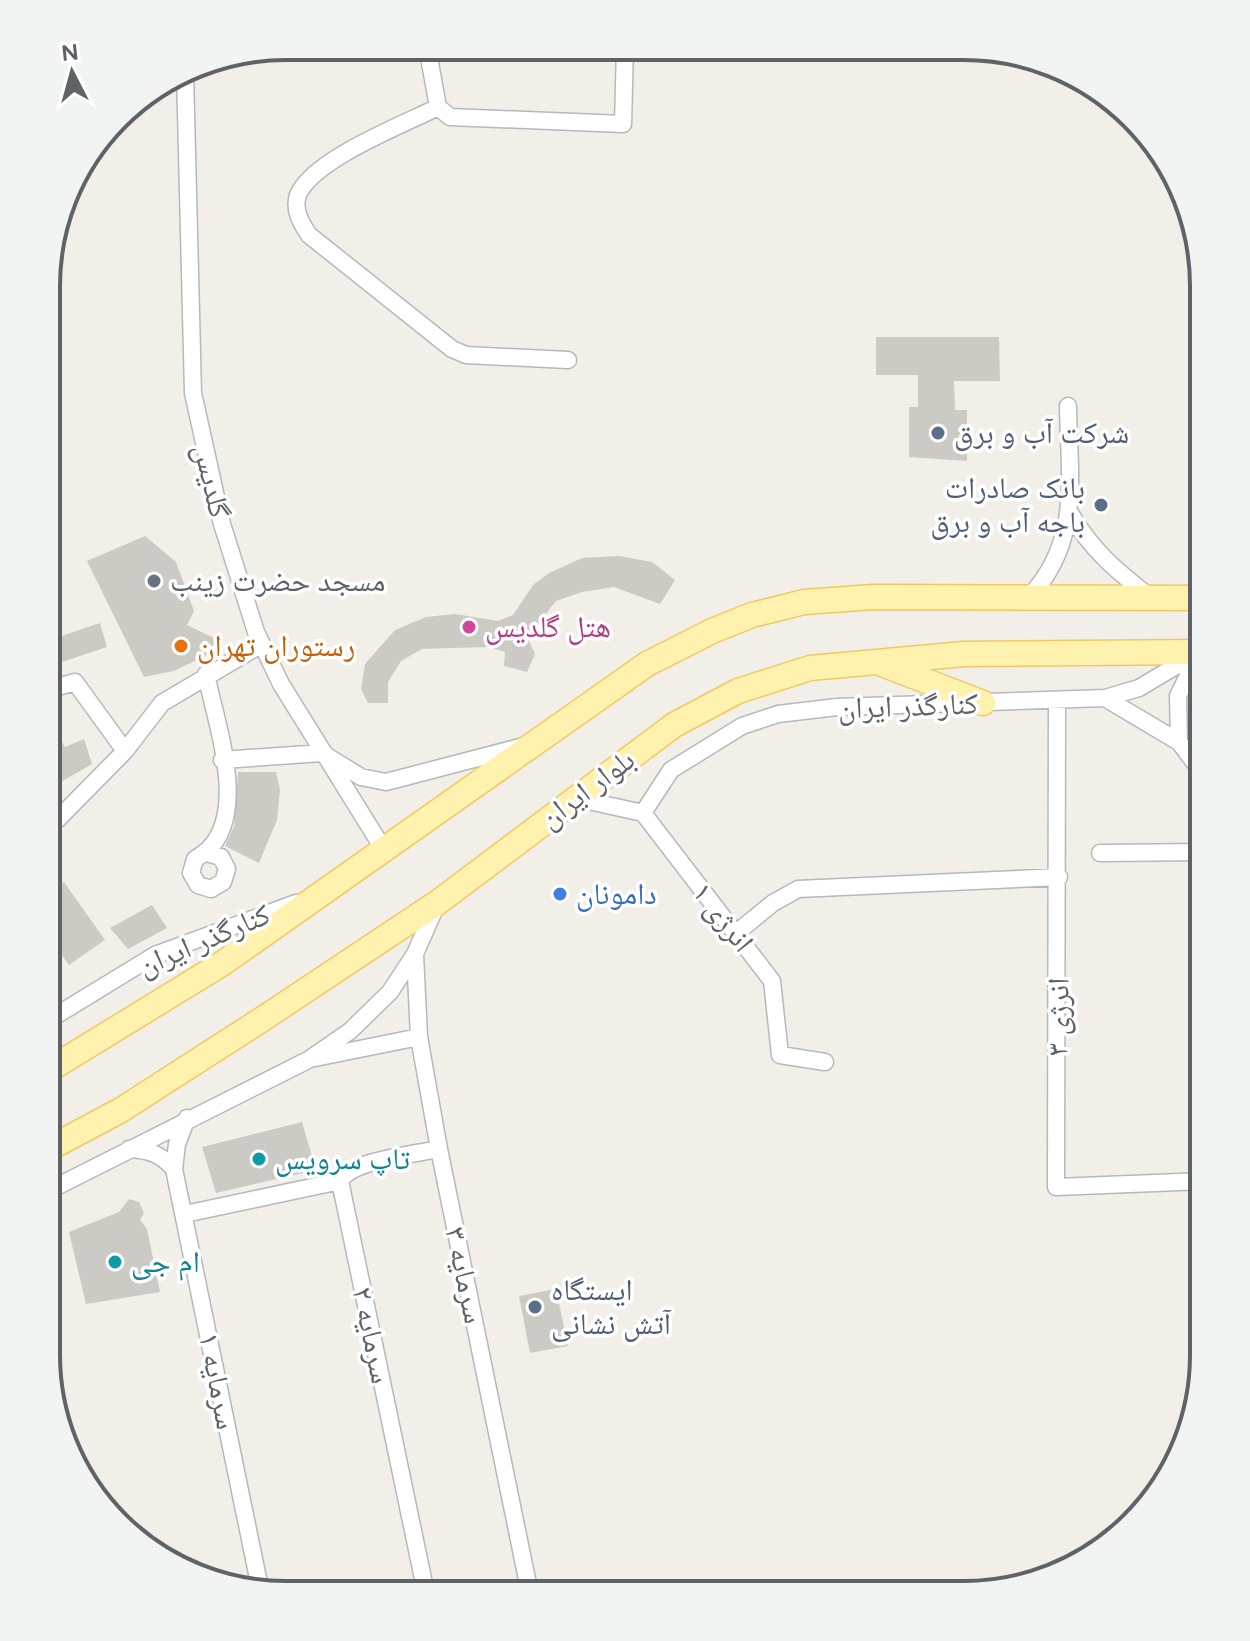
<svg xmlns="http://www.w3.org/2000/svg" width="1250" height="1641" font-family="Figtree,'Noto Naskh Arabic',sans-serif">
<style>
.building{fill:#cccac5}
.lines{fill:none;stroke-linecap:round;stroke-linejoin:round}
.street-casing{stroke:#b5b8bc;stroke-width:19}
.primary-casing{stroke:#f2c960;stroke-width:27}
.street{stroke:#fff;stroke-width:16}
.primary{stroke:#fff2af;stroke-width:24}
.service-dot{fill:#5c6f8a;stroke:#fff;stroke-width:3}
.worship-dot{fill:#6b7280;stroke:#fff;stroke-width:3}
.hotel-dot{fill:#d1479c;stroke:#fff;stroke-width:3}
.food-dot{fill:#e8710a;stroke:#fff;stroke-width:3}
.shop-dot{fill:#3f7fe0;stroke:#fff;stroke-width:3}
.culture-dot{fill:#0f9aa8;stroke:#fff;stroke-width:3}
.labels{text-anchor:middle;stroke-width:7;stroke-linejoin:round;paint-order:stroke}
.service-label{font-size:30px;fill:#4e5e75;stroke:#fff;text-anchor:start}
.street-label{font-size:30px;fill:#5f6368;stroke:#fff}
.worship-label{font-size:30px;fill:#5b616d;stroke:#fff;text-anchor:start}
.hotel-label{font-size:30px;fill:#b23c85;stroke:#fff;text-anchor:start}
.food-label{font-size:30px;fill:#c56008;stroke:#fff;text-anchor:start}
.shop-label{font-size:30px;fill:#366cbe;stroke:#fff;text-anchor:start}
.culture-label{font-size:30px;fill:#0d838f;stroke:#fff;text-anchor:start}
.rim{fill:none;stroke:#5f6368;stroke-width:4}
</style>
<rect width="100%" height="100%" fill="#f1efe8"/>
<!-- building -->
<path class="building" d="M 876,337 L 999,337 L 1000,381 L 954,381 L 955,410 L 967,410 L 967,461 L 909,457 L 909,407 L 918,407 L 918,375 L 876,375 Z
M 145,536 L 176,562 L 194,611 L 187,625 L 218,640 L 205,656 L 174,671 L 144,677 L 87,561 Z
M 620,556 L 652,562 L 675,580 L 660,604 L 614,587 L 582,592 L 556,601 L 538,624 L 529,641 L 535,654 L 527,672 L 504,666 L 505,652 L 489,647 L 422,649 L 401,661 L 388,682 L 388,703 L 368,703 L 361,689 L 365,664 L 395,630 L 426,617 L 455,614 L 498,621 L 513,615 L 533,585 L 549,573 L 582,558 Z
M 100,623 L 107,647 L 47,667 L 47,641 Z
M 47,719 L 65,747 L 84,739 L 92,764 L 47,790 Z
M 238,772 L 276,772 L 280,790 L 277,820 L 259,863 L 225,846 L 234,826 Z
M 64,882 L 105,940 L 69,965 L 47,934 L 47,891 Z
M 152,905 L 167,928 L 128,949 L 110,928 Z
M 302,1122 L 316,1170 L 216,1193 L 202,1147 Z
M 129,1199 L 139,1202 L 144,1213 L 140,1220 L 147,1229 L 160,1292 L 86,1304 L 69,1232 L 119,1212 Z
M 556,1289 L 568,1346 L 530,1353 L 519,1296 Z"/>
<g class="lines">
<defs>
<path id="street" d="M 427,46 L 438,107 L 450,117 L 623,124 L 625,47
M 185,72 L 193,393 L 222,524 L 256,632 L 281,684 L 384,850
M 438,107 C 403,125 313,159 298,195 C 293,210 301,223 309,235 L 452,349 L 466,355 L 568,360
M 1070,513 C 1091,550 1118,572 1151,598
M 1028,598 C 1082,542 1069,477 1068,406
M 206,674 C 216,725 255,828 195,859 L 191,873 L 198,885 L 211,889 L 223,882 L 227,869 L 221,857 L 207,853
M 47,690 L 75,682 L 125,751
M 1105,698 L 1179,742 L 1204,775
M 1057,700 L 1056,1187 L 1204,1181
M 1179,742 L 1178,696 L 1199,653
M 222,760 L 322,753 L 361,777 L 386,782 L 524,746
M 575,798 L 643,813 L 772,981 L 780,1055 L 825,1062
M 643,813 L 671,770 L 742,726 L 778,714 L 837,707 L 1105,698 L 1139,688 L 1196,654
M 47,825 L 58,819 L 125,751 L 162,703 L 262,644
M 1100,853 L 1204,852
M 735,934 L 773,903 L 798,889 L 1059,877
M 415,954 L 419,1037 L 439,1149 L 530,1594
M 47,1021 L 155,955 L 296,903
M 315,1058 L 419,1037
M 187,1118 L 177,1144 L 174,1169 L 261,1593
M 129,1149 C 149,1150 161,1154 174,1169
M 46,1192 L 308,1060 L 350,1031 L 390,992 L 415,954 L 436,906
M 185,1214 L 340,1181
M 426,1593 L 340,1181 C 352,1160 415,1154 439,1149"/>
<path id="primary" d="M 882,664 L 983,703
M 47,1071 L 223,963 L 647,664 L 712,631 L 752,615 L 804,602 L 873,597 L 1204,598
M 46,1150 L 121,1110 L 261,1020 L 437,903 L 674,725 L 738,691 L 810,668 L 964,654 L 1204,652"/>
</defs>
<!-- street casing -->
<use href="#street" class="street-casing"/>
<!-- primary casing -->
<use href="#primary" class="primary-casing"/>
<!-- street -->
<use href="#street" class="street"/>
<!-- primary -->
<use href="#primary" class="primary"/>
</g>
<!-- markers -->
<g class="service-dot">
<circle cx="938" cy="433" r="8"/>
<circle cx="1101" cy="505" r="8"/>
<circle cx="535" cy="1307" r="8"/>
</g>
<circle class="worship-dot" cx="154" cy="581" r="8"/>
<circle class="hotel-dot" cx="469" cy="627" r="8"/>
<circle class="food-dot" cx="181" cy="646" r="8"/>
<circle class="shop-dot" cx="560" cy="894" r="8"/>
<g class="culture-dot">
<circle cx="259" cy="1159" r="8"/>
<circle cx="115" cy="1262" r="8"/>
</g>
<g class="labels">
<!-- service labels -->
<g class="service-label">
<text x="954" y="443">شرکت آب و برق</text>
<text x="1085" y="498" text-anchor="end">بانک صادرات<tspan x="1085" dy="34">باجه آب و برق</tspan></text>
<text x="551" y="1300">ایستگاه<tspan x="551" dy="34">آتش نشانی</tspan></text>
</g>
<!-- street labels -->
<g class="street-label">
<text transform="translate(212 481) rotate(77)" y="10">گلدیس</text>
<text transform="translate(908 706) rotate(-2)" y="10">کنارگذر ایران</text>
<text transform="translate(587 789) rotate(-37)" y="10">بلوار ایران</text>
<text transform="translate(723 917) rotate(52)" y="10">انرژی ۱</text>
<text transform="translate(204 940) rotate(-23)" y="10">کنارگذر ایران</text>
<text transform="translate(1058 1017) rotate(-89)" y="10">انرژی ۳</text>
<text transform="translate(465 1275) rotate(78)" y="10">سرمایه ۳</text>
<text transform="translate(372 1335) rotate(78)" y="10">سرمایه ۲</text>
<text transform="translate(218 1381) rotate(79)" y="10">سرمایه ۱</text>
</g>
<!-- worship labels -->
<g class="worship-label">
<text x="170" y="591">مسجد حضرت زینب</text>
</g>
<!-- hotel labels -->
<g class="hotel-label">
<text x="485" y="637">هتل گلدیس</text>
</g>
<!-- food labels -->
<g class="food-label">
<text x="197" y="656">رستوران تهران</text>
</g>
<!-- shop labels -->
<g class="shop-label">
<text x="576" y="904">دامونان</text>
</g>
<!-- culture labels -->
<g class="culture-label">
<text x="275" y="1169">تاپ سرویس</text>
<text x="131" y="1272">ام جی</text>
</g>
</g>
<!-- crop -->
<path d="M0 0H1250V1641H0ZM286 60H964A226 226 0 0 1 1190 286V1355A226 226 0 0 1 964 1581H286A226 226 0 0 1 60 1355V286A226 226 0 0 1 286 60Z" fill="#f2f3f3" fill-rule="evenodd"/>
<path class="rim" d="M286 60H964A226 226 0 0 1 1190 286V1355A226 226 0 0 1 964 1581H286A226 226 0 0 1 60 1355V286A226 226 0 0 1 286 60Z"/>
<!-- north arrow -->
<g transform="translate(72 72) rotate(354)" stroke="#ffffff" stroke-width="6" paint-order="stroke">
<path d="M0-6L14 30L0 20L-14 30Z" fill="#5f6368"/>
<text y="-12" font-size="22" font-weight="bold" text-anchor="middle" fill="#5f6368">N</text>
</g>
</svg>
